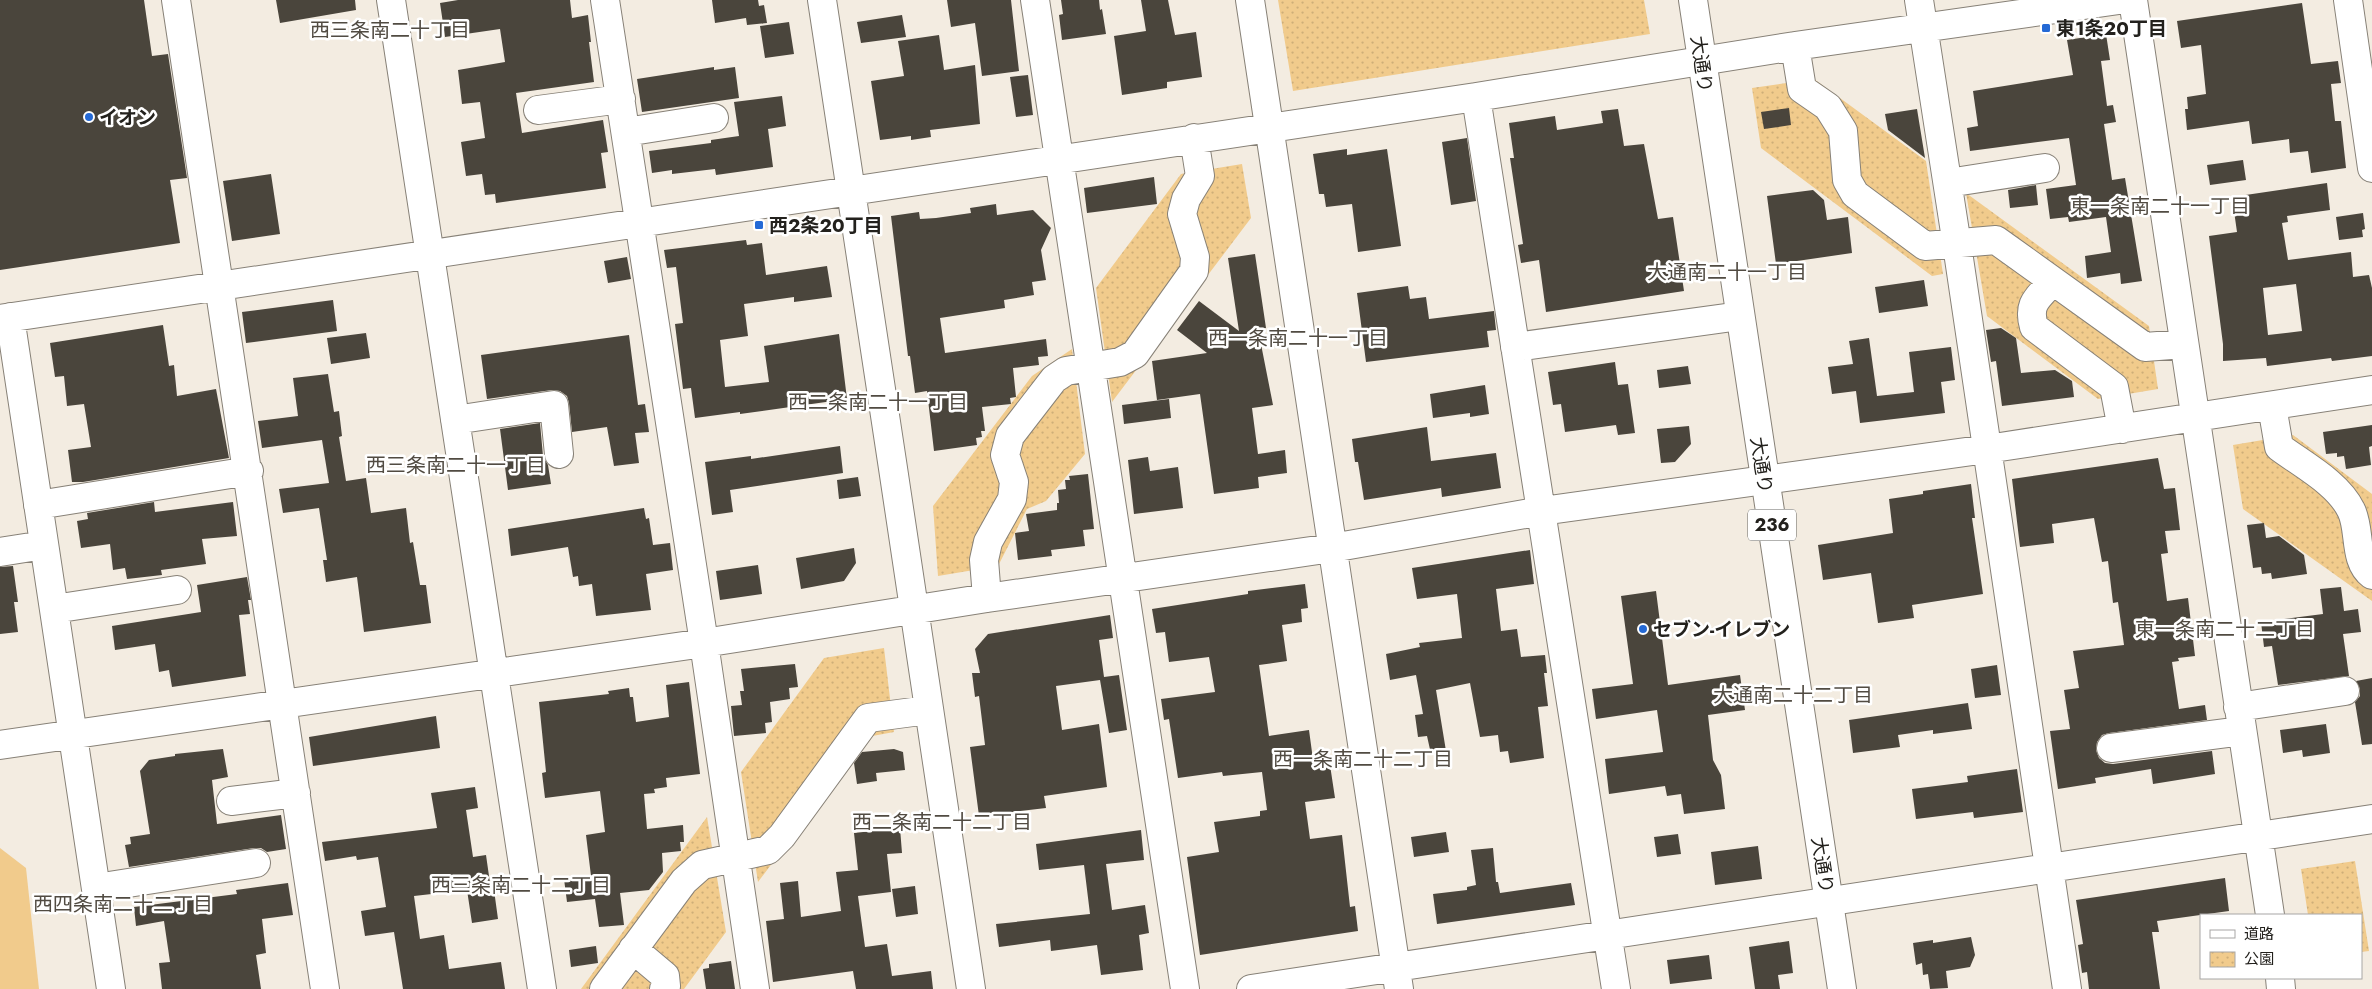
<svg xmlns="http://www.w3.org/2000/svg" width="2372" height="989" font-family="Jost,'Noto Sans JP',sans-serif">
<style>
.park{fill:url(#park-dots)}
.pitch{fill:#f1cb8c}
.building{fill:#4a453c;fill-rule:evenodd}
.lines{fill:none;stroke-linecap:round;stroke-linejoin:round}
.minor-casing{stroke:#878177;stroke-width:30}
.highway-casing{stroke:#878177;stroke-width:30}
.minor{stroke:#fff;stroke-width:28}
.highway{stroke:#fff;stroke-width:28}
.poi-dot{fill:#2469d5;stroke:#fff;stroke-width:2}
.labels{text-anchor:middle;stroke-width:5;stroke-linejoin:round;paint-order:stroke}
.shield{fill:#fff;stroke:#656461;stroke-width:1}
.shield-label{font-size:18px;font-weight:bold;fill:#23211d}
.poi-label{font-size:19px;font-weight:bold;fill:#23211d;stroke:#fff;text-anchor:start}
.street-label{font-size:19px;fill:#23211d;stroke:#fff}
.neighbourhood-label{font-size:20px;fill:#514b42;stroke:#fff}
</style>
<defs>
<pattern id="park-dots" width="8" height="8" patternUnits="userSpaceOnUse" patternTransform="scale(1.25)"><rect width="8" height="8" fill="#f1cb8c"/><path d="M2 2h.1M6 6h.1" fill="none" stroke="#ceae78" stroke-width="1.8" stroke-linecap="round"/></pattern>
</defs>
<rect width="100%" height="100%" fill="#f3ece1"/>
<!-- park -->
<path class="park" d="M 1278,0 L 1644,0 L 1650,34 L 1293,91 Z
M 1814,79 L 1926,161 L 1943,274 L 1932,276 L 1761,148 L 1752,88 Z
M 1242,164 L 1251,218 L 1112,402 L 1096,288 L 1181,174 Z
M 1966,193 L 2149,326 L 2158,389 L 2098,399 L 1987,316 Z
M 1072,349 L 1085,454 L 1046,501 L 1027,509 L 998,566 L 938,576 L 933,506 L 1032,376 Z
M 2293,435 L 2372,494 L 2372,601 L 2243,509 L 2233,445 Z
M 884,648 L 894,732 L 867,737 L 758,882 L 741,772 L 824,658 Z
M 707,817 L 726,932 L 684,989 L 581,989 Z
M 2355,861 L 2369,951 L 2361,952 L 2361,915 L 2308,915 L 2301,869 Z"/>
<!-- pitch -->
<path class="pitch" d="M 0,848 L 26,868 L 39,989 L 0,989 Z"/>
<!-- building -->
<path class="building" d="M 0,0 L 144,0 L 152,56 L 168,54 L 187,178 L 170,180 L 180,243 L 0,270 Z
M 276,0 L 355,0 L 356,10 L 280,23 Z
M 458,0 L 570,0 L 572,18 L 588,15 L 591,42 L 589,42 L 594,82 L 516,93 L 522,133 L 603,120 L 608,152 L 601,153 L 606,188 L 496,203 L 495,194 L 485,195 L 482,174 L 466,176 L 461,142 L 485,138 L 480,102 L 462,104 L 458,70 L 505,62 L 500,29 L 445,37 L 440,3 Z
M 712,0 L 758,0 L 759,6 L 764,5 L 767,23 L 747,25 L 746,18 L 715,23 Z
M 947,0 L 1011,0 L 1019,71 L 982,76 L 975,23 L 951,27 Z
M 1061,0 L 1099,0 L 1100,10 L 1102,9 L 1106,34 L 1062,40 L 1059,15 L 1063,14 Z
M 1141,0 L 1168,0 L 1175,35 L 1196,32 L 1202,77 L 1167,82 L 1167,88 L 1122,95 L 1114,36 L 1146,31 Z
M 2302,3 L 2311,64 L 2338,61 L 2341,83 L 2331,84 L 2335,121 L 2341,121 L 2346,168 L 2311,173 L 2308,151 L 2290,153 L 2289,139 L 2252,144 L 2249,121 L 2187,130 L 2185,109 L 2188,109 L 2187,97 L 2206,94 L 2201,45 L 2181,48 L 2177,21 Z
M 902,15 L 906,37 L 861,43 L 857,22 Z
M 789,22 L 794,54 L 765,58 L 760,26 Z
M 2106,34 L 2110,60 L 2101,61 L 2107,106 L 2113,105 L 2116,122 L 2104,124 L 2112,180 L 2125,178 L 2142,281 L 2121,284 L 2120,273 L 2087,278 L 2085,256 L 2111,252 L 2106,217 L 2069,222 L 2068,217 L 2050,219 L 2046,189 L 2076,185 L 2069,138 L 1970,151 L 1967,128 L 1978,126 L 1973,91 L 2073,75 L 2067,40 Z
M 939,35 L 944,70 L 975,65 L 980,124 L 930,130 L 931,137 L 911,140 L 911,136 L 880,140 L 871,81 L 904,76 L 898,41 Z
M 714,67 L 714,70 L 735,67 L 739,98 L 642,112 L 637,79 Z
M 1028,75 L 1033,115 L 1016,117 L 1010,77 Z
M 782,96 L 786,126 L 768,129 L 773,167 L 716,175 L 715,169 L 672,174 L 672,170 L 652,173 L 649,151 L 711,143 L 711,140 L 739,136 L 734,102 Z
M 1789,108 L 1791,125 L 1764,129 L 1761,112 Z
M 1618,109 L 1624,146 L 1644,144 L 1658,219 L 1673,217 L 1684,291 L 1546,312 L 1539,260 L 1521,263 L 1518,245 L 1523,244 L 1510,158 L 1514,158 L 1509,123 L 1555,116 L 1557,130 L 1603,123 L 1601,111 Z
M 1917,109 L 1925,158 L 1888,130 L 1885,114 Z
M 1467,138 L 1476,201 L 1451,205 L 1442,142 Z
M 1347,149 L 1347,155 L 1387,149 L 1401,246 L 1358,252 L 1352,204 L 1326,207 L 1324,194 L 1319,194 L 1313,154 Z
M 2243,160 L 2246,180 L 2210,185 L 2207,165 Z
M 271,174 L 280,234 L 232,241 L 223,181 Z
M 1154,177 L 1157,204 L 1087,213 L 1084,188 Z
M 2327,183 L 2330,210 L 2287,216 L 2288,222 L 2282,223 L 2288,260 L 2351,252 L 2353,277 L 2369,275 L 2372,288 L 2372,356 L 2332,361 L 2331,358 L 2267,366 L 2266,358 L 2223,361 L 2223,344 L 2209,236 L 2237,232 L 2232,197 ZM 2296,284 L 2302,331 L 2268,335 L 2263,288 Z
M 2036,185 L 2038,205 L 2010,208 L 2008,190 Z
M 1813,190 L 1824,200 L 1827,220 L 1848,217 L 1852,253 L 1776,264 L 1767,196 Z
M 996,204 L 997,215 L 1033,210 L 1051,228 L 1041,250 L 1046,280 L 1032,282 L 1034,295 L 1004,300 L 1005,308 L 940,318 L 945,353 L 1046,339 L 1048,356 L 1038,357 L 1039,365 L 1013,368 L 1016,397 L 1010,398 L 1011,404 L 982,407 L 985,431 L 981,431 L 982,437 L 976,438 L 977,445 L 934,451 L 927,391 L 915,393 L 910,356 L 908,356 L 891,216 L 919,212 L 920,219 L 936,218 L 971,213 L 970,208 Z
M 2363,213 L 2365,229 L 2362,230 L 2363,237 L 2339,240 L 2336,217 Z
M 746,240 L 747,245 L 762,243 L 766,275 L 827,266 L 832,297 L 794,302 L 794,297 L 744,304 L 748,336 L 720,340 L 725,387 L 769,382 L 764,346 L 839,334 L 847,399 L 740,414 L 740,412 L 695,418 L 691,388 L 683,389 L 675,324 L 683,323 L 676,267 L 667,268 L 664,250 Z
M 1255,254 L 1266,328 L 1258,329 L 1273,405 L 1252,408 L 1258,454 L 1285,450 L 1287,473 L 1258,477 L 1259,488 L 1214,494 L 1200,394 L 1157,400 L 1152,361 L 1207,353 L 1177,330 L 1199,301 L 1239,331 L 1228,258 Z
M 627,257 L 631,279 L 608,283 L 604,261 Z
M 1924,280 L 1928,306 L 1879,313 L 1875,287 Z
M 1408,286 L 1410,299 L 1426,297 L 1429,319 L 1494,311 L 1496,330 L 1487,331 L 1489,347 L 1366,362 L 1357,293 Z
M 333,300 L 337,331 L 246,343 L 242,312 Z
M 163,325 L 169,366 L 174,365 L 177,396 L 216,389 L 229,458 L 83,482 L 72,482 L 68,450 L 91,447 L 84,404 L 67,406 L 64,376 L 55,377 L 50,343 Z
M 2001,328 L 2016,338 L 2021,373 L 2055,370 L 2072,381 L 2074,397 L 2002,406 L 1996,361 L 1991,362 L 1986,330 Z
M 366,333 L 370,358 L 331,364 L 327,338 Z
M 629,335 L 638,405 L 645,404 L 649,432 L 635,433 L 639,463 L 614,466 L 607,427 L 572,432 L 569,403 L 567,396 L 560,391 L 552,390 L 487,399 L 481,355 Z
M 1869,338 L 1877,396 L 1914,392 L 1909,352 L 1951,347 L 1955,380 L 1941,382 L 1945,413 L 1860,423 L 1856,391 L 1832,394 L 1828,367 L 1853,364 L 1849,341 Z
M 1615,362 L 1618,385 L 1628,384 L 1635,433 L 1618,435 L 1616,425 L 1565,432 L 1561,404 L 1553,405 L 1548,372 Z
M 1688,366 L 1691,384 L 1659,388 L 1657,370 Z
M 328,374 L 334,412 L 339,411 L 342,436 L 339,437 L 346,481 L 366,478 L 371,513 L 406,508 L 410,543 L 413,542 L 420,585 L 426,585 L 431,623 L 364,632 L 357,577 L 326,582 L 323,560 L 327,560 L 319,508 L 283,513 L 279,489 L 329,483 L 322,440 L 262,448 L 258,421 L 298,416 L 293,378 Z
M 1485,385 L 1489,414 L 1470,417 L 1470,413 L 1433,418 L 1430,394 Z
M 1169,399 L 1171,418 L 1124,424 L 1122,405 Z
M 540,423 L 543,456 L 548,465 L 551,484 L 508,490 L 500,429 Z
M 2372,425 L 2372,446 L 2369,447 L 2371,465 L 2346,469 L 2344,456 L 2337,457 L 2337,453 L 2326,454 L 2323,432 Z
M 1689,426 L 1691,444 L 1675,462 L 1661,463 L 1657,429 Z
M 1427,427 L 1431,461 L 1496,453 L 1501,488 L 1442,497 L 1441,488 L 1364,500 L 1358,462 L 1355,462 L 1352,439 Z
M 840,446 L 843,473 L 730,490 L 733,512 L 712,515 L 705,462 L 751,456 L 751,459 Z
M 1148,457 L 1150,471 L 1178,467 L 1183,508 L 1134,514 L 1128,460 Z
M 2158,458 L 2164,489 L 2175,488 L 2180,530 L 2165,531 L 2168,553 L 2161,554 L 2167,601 L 2188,598 L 2195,656 L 2178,658 L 2179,661 L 2172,662 L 2179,709 L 2205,705 L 2207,720 L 2109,733 L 2102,735 L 2097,742 L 2096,750 L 2099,758 L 2105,763 L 2113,764 L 2212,751 L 2215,774 L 2153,784 L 2151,769 L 2095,778 L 2096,783 L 2058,789 L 2050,731 L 2070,729 L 2064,690 L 2079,688 L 2073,651 L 2124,645 L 2118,602 L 2113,603 L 2108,561 L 2102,562 L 2094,518 L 2052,524 L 2054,543 L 2020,547 L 2012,479 Z
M 1088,474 L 1094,529 L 1083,530 L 1085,546 L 1051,550 L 1052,556 L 1018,560 L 1015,533 L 1029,531 L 1026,514 L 1057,510 L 1057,503 L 1059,503 L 1058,490 L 1066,489 L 1065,480 L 1070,480 L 1069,476 Z
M 858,477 L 861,496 L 839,499 L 837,480 Z
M 1971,484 L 1975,518 L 1972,518 L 1983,594 L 1912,605 L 1914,618 L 1878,623 L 1871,573 L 1823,580 L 1818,545 L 1893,533 L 1889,499 L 1923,494 L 1923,491 Z
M 154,502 L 155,512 L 233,502 L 237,536 L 202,539 L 206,564 L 161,570 L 162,575 L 127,579 L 125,568 L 113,570 L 110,544 L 81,548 L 77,521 L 88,519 L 87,513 Z
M 644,508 L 646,519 L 649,518 L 653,545 L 670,543 L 673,570 L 646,574 L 651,610 L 596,616 L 592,584 L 579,586 L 578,576 L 573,577 L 568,547 L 511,556 L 508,529 Z
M 2264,523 L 2266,538 L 2279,536 L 2304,555 L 2307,574 L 2272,579 L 2271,573 L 2262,574 L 2261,567 L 2253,568 L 2247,525 Z
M 854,548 L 856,563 L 844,581 L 801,589 L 796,558 Z
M 1530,550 L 1534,584 L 1496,589 L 1501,631 L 1517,629 L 1521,657 L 1545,655 L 1547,673 L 1544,673 L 1548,706 L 1538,707 L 1544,758 L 1510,763 L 1508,751 L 1500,752 L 1498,735 L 1480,737 L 1470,683 L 1436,690 L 1446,751 L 1431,754 L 1427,736 L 1418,737 L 1415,715 L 1423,714 L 1416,675 L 1390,680 L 1386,654 L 1420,647 L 1419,643 L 1462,638 L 1457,594 L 1417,599 L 1412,568 Z
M 758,565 L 762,594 L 720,600 L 716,571 Z
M 13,566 L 18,602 L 14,602 L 18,632 L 0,634 L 0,567 Z
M 247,577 L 251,600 L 248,600 L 250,614 L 239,615 L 246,676 L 172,687 L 169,670 L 159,672 L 155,644 L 115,650 L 112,626 L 201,612 L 197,585 Z
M 1305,584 L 1308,608 L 1301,609 L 1302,622 L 1282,625 L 1287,661 L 1259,665 L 1269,736 L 1309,730 L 1314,767 L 1330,765 L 1335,798 L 1305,802 L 1310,839 L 1342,835 L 1350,907 L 1355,906 L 1358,931 L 1200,955 L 1187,857 L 1219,852 L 1214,822 L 1260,816 L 1260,811 L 1267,810 L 1262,772 L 1223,776 L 1222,772 L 1178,778 L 1169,719 L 1164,720 L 1161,699 L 1215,692 L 1209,657 L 1169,662 L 1165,632 L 1156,633 L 1152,609 L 1248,594 L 1248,591 Z
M 2341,587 L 2344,611 L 2358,609 L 2361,632 L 2343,634 L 2349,676 L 2278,685 L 2272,646 L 2264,647 L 2261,622 L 2323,614 L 2320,589 Z
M 1656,591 L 1668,685 L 1740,675 L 1745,710 L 1708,715 L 1713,760 L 1721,775 L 1725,809 L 1684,814 L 1681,794 L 1667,796 L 1665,786 L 1609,794 L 1605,759 L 1663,752 L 1657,710 L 1596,719 L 1592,689 L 1633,684 L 1621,596 Z
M 1110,615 L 1113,638 L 1099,640 L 1104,677 L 1119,675 L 1127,730 L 1109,733 L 1100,680 L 1056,686 L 1062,730 L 1099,724 L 1107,787 L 1044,796 L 1046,808 L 979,816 L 970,747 L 985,745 L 979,696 L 975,697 L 972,673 L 980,673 L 975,649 L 988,634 Z
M 795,664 L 798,687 L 789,688 L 790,699 L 770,702 L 772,722 L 765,723 L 766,733 L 734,736 L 731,706 L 742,705 L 740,691 L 744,691 L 741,669 Z
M 1997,665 L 2001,695 L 1975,698 L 1971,669 Z
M 2372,678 L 2372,744 L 2362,745 L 2355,702 L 2360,696 L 2360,689 L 2356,681 Z
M 689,682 L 700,774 L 666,778 L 667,787 L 654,789 L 655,793 L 644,794 L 647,829 L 683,825 L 684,842 L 680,842 L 681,851 L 662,853 L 663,872 L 649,890 L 620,893 L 624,925 L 599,927 L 595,899 L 567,902 L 564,879 L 591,876 L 586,835 L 605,832 L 600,791 L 545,798 L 542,773 L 546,772 L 539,702 L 609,694 L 608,691 L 629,688 L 630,697 L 633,697 L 636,722 L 669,717 L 666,685 Z
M 1968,703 L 1972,729 L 1933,734 L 1933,730 L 1898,735 L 1900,747 L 1853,753 L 1849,720 Z
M 436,716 L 440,748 L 313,766 L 309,737 Z
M 2326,724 L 2330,753 L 2303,757 L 2302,750 L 2283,753 L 2280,730 Z
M 223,749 L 228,777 L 212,780 L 217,824 L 281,815 L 286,849 L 267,852 L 261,848 L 254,848 L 129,867 L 125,845 L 131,844 L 130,837 L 150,834 L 140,771 L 149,760 L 175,756 L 175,754 Z
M 894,749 L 903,752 L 905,770 L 876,773 L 877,781 L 857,784 L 854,763 L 862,752 Z
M 2017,769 L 2023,812 L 1974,818 L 1973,812 L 1916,819 L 1912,789 L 1968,782 L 1967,776 Z
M 475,787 L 478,808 L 466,810 L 473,857 L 486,855 L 491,890 L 494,890 L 498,919 L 472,923 L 467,890 L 414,896 L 420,939 L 444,935 L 449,969 L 501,962 L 505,989 L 403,989 L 394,932 L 365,936 L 361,911 L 386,907 L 378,857 L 357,860 L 356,856 L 325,861 L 322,842 L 437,828 L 431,793 Z
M 900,828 L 902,853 L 887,854 L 891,892 L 858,896 L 865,947 L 887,944 L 892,976 L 931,971 L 933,989 L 856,989 L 853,971 L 773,982 L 766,921 L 784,919 L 780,883 L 798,881 L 801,917 L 841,911 L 836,872 L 858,870 L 854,833 Z
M 1141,830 L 1144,860 L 1106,864 L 1112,910 L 1145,905 L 1149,933 L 1139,935 L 1143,970 L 1101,975 L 1097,945 L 1051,951 L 1050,940 L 999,947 L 996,924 L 1090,914 L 1084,865 L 1039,870 L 1036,844 Z
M 1446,832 L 1449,852 L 1414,857 L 1411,837 Z
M 1678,834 L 1681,854 L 1657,857 L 1654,837 Z
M 1758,846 L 1762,879 L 1715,885 L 1711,852 Z
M 1493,848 L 1496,882 L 1498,882 L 1500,893 L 1571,883 L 1575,905 L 1437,924 L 1433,894 L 1467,890 L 1467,887 L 1476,885 L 1471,850 Z
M 2225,878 L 2229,911 L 2157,921 L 2159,932 L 2152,932 L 2160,989 L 2089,989 L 2087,972 L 2082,973 L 2078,945 L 2083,944 L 2076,900 Z
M 288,883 L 293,915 L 262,919 L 266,953 L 256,955 L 261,989 L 162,989 L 159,963 L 170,962 L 164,921 L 136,926 L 134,907 L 237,894 L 236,890 Z
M 915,886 L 918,914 L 896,917 L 892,889 Z
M 1971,937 L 1975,955 L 1970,967 L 1946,971 L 1948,988 L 1930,989 L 1928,974 L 1923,975 L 1922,963 L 1916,965 L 1913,943 L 1933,940 L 1933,943 Z
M 1789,941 L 1793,973 L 1778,975 L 1780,989 L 1755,989 L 1749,947 Z
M 596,946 L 598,963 L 571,967 L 569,950 Z
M 1709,955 L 1712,979 L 1670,984 L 1667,960 Z
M 731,961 L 735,989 L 706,989 L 703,969 L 709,968 L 709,964 Z"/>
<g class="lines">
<defs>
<path id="minor" d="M 176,0 L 325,989
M 391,0 L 542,989
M 605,0 L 704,643 L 755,989
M 822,0 C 874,329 920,660 971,989
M 1035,0 L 1185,989
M 1250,0 L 1399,989
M 1919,0 L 1957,245 L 2067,989
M 2133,0 L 2270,915
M 2348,0 L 2372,168
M 1795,46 L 1802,89 L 1828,107 L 1843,131 L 1847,180 L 1855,194 L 1925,246 L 1996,240 L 2145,347 L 2184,344
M 1476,97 L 1616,989
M 538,110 L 621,99
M 626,132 L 714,118
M 1948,183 L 2045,168
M 2053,281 C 2038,298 2027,303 2034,327 L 2114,387 L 2122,429
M 10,317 L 111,989
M 0,319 L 1476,97 L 1795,46 L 2119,0
M 1515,347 L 1740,316
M 2272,406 L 2279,447 C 2303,465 2338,483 2351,510 C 2361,529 2353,561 2372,575
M 455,420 L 554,405 L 559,454
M 38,505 L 249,471
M 0,552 L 44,545
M 987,598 L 984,560 L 988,542 L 1012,499 L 1014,482 L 1005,455 L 1010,436 L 1054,379 L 1066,371 L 1120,362 L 1135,354 L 1194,271 L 1195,257 L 1182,214 L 1186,199 L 1200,176 L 1194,138
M 54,609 L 177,590
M 2238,707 L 2345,691
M 0,745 L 704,643 L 987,598 L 1332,548 L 1542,511 L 1987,449 L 2372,390
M 2111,748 L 2242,731
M 231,801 L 296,793
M 96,888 L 256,863
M 633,949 L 665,976 L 666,986 L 664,989
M 2280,978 L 2281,989
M 604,989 L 684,881 L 702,865 L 768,850 L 782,836 L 868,718 L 928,710
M 1251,989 L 2372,819"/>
<path id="highway" d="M 1693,0 L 1842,989"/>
</defs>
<!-- minor casing -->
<use href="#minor" class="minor-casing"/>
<!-- highway casing -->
<use href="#highway" class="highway-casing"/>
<!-- minor -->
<use href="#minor" class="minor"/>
<!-- highway -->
<use href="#highway" class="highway"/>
</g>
<!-- markers -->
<g class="poi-dot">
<rect x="2041" y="23" width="10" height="10" rx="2.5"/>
<circle cx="89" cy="117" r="5"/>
<rect x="754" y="220" width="10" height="10" rx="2.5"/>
<circle cx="1643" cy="629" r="5"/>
</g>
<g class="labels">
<!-- shield labels -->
<rect class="shield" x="1748" y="509.5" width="48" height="31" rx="4"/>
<g class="shield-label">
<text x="1772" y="531">236</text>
</g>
<!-- poi labels -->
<g class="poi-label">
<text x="2056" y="35">東1条20丁目</text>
<text x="99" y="124">イオン</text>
<text x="769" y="232">西2条20丁目</text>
<text x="1653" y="636">セブン-イレブン</text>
</g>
<!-- street labels -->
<g class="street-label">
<text transform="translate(1702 64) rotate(82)" y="7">大通り</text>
<text transform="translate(1762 465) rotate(81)" y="7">大通り</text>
<text transform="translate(1823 865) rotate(81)" y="7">大通り</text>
</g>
<!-- neighbourhood labels -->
<g class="neighbourhood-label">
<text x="390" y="37">西三条南二十丁目</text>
<text x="2160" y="213">東一条南二十一丁目</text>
<text x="1727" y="279">大通南二十一丁目</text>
<text x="1298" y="345">西一条南二十一丁目</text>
<text x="878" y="409">西二条南二十一丁目</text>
<text x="456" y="472">西三条南二十一丁目</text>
<text x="2225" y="636">東一条南二十二丁目</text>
<text x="1793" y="702">大通南二十二丁目</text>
<text x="1363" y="766">西一条南二十二丁目</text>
<text x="942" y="829">西二条南二十二丁目</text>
<text x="521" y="892">西三条南二十二丁目</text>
<text x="123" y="911">西四条南二十二丁目</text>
</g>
</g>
<!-- legend -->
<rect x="2200" y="914" width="162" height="65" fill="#ffffff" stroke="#a7a6a5"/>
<rect x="2210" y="930" width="25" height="8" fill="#ffffff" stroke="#a7a6a5"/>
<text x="2244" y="939" font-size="15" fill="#23211d">道路</text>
<rect x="2210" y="952" width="25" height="15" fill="url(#park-dots)" stroke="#a7a6a5"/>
<text x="2244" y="964" font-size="15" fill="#23211d">公園</text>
</svg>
